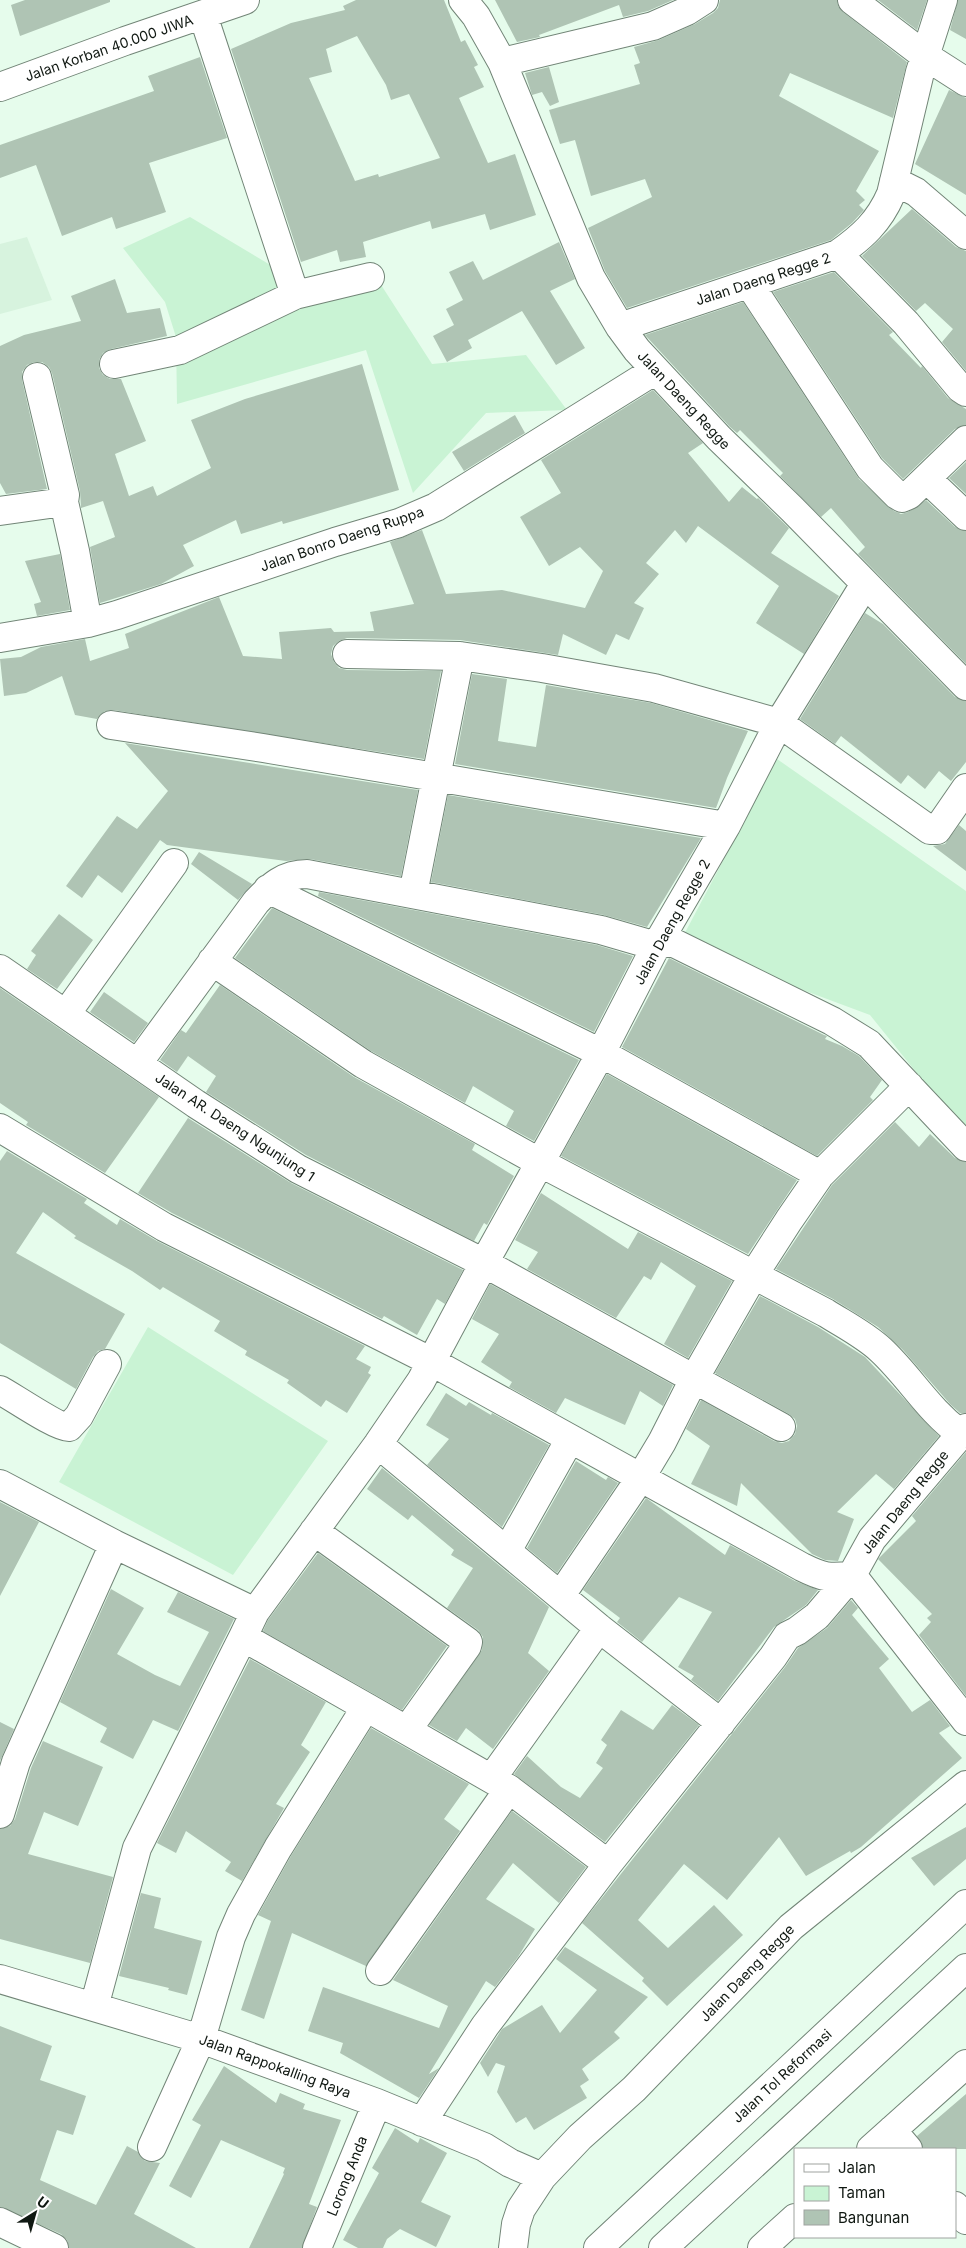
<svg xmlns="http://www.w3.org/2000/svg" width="966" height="2248" font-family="Inter,sans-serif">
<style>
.built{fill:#d7f3de}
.green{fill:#c9f3d4}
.building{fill:#afc4b4;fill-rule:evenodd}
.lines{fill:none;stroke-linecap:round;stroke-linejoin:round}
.minor-casing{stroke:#728577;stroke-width:30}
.highway-casing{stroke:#728577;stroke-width:30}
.minor{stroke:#fff;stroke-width:28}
.highway{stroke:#fff;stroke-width:28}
.labels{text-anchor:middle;stroke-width:4;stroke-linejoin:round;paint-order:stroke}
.street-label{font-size:14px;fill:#101812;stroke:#fff}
</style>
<rect width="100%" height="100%" fill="#e6fcec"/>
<!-- built -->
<path class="built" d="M 27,237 L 52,300 L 0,314 L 0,244 Z"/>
<!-- green -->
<path class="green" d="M 190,217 L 314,291 L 374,274 L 432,364 L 526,355 L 567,410 L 486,413 L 413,493 L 366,350 L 177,404 L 176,337 L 165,302 L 123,248 Z
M 777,759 L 966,891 L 966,1134 L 870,1015 L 679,944 Z
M 148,1327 L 328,1441 L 233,1575 L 59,1482 Z"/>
<!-- building -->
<path class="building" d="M 25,0 L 110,0 L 110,2 L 20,36 L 11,5 Z
M 356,0 L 444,0 L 461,42 L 465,40 L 478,65 L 474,67 L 484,87 L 459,98 L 488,163 L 515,154 L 536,215 L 490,230 L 485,214 L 432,229 L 430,221 L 363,242 L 366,257 L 340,262 L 337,250 L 301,262 L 231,49 L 291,23 L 345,10 L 343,6 ZM 357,36 L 386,85 L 391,100 L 409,94 L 440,158 L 379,177 L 378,174 L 355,181 L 309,78 L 332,72 L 326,49 Z
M 495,0 L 673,0 L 648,11 L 623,17 L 619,5 L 539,35 L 540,37 L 517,42 Z
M 720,0 L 837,0 L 838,6 L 843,12 L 907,62 L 893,118 L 790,73 L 779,96 L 879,151 L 856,191 L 865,200 L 859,205 L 864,210 L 852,223 L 831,240 L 627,308 L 605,271 L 588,228 L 652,197 L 645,179 L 591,196 L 575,140 L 560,144 L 549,110 L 640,84 L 634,65 L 640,63 L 634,47 L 659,40 L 695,24 L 713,13 L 718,8 Z
M 878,0 L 927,0 L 917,30 Z
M 958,0 L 966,0 L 966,39 L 950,30 Z
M 200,57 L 227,138 L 149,163 L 166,212 L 116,229 L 112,217 L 62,236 L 36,165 L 0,178 L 0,145 L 154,91 L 148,76 Z
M 549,67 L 559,102 L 550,106 L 542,92 L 532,95 L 525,73 Z
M 949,90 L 966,98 L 966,195 L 915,164 Z
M 912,209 L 956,247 L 966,251 L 966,371 L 942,342 L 953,329 L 925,303 L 916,311 L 862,256 Z
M 559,242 L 575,279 L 550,291 L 585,348 L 556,365 L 522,311 L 468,340 L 472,348 L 447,362 L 433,336 L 454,325 L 446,309 L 463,300 L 449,272 L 473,261 L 483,280 Z
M 834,272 L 893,332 L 889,335 L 921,368 L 922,366 L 948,398 L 966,409 L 966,425 L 955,429 L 903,479 L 882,458 L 773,292 Z
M 115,279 L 127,313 L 160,308 L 167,336 L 111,349 L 103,353 L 99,360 L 99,368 L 103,375 L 110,379 L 121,379 L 146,441 L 115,454 L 129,496 L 153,486 L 157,496 L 211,468 L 191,420 L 245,399 L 362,364 L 399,490 L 283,524 L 282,521 L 241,534 L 236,520 L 183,545 L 194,566 L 161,584 L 100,603 L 90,547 L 115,537 L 103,501 L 81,508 L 80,491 L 52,373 L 49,367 L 42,362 L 34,362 L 27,365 L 22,372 L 22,380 L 47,489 L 6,494 L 0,483 L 0,346 L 24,335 L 81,321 L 71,296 Z
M 743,302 L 859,479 L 894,511 L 901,514 L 908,512 L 926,500 L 955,527 L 966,531 L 966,664 L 858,554 L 865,547 L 831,508 L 821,517 L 780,476 L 783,473 L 740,430 L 737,433 L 730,427 L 645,335 Z
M 653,390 L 703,443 L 688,453 L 729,502 L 742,487 L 757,499 L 758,498 L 789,528 L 771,553 L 839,596 L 804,654 L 756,623 L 779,586 L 698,526 L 686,543 L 675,530 L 646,563 L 659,574 L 634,603 L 644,608 L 629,640 L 616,634 L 606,655 L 563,634 L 558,655 L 460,640 L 347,638 L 339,641 L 333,646 L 331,654 L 334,662 L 339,668 L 347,670 L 441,671 L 424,759 L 113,710 L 105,711 L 97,719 L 75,715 L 62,676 L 26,693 L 4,696 L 0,659 L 21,657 L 41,647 L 85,639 L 90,661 L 129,648 L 125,634 L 219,597 L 243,656 L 282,659 L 279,632 L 331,628 L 334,632 L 374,631 L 370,612 L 414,604 L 390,542 L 422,530 L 446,594 L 502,590 L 585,608 L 603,571 L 580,547 L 549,566 L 520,517 L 561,493 L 541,460 Z
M 515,415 L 525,433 L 464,471 L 452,452 Z
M 966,462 L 966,494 L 949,478 Z
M 60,554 L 70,610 L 37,616 L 34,604 L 41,602 L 25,561 Z
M 865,613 L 883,624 L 955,697 L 966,701 L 966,762 L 951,781 L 939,771 L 925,789 L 908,775 L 901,784 L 841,736 L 835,744 L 800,719 Z
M 472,674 L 507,679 L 498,741 L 536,747 L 546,685 L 651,703 L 748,731 L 727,778 L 716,808 L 455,764 Z
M 125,743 L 418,790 L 401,876 L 310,859 L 286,861 L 167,845 L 160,840 L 122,893 L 98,875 L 82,898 L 66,886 L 117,816 L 137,829 L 168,791 Z
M 448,795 L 701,838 L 647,927 L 604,915 L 431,882 Z
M 959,825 L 966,831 L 966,871 L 933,846 L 945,844 Z
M 199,852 L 252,884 L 238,900 L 191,864 Z
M 319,892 L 597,945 L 633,956 L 594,1032 L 318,896 Z
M 272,908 L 579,1060 L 534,1141 L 506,1126 L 514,1111 L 473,1086 L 465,1103 L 371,1051 L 235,958 Z
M 59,914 L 93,940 L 57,989 L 27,969 L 36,955 L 31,951 Z
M 669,958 L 824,1035 L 827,1036 L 825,1039 L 842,1046 L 859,1056 L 882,1080 L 870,1097 L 873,1100 L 817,1156 L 622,1047 Z
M 220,985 L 354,1077 L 475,1144 L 472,1150 L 514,1176 L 487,1225 L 484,1223 L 474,1241 L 306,1155 L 206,1092 L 216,1076 L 188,1056 L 177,1072 L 160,1060 L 181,1030 L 186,1033 Z
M 0,988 L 159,1097 L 105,1173 L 26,1125 L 28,1122 L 0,1103 Z
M 104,992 L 148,1023 L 134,1042 L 90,1012 Z
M 607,1074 L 797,1180 L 748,1254 L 561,1156 Z
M 188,1118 L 291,1183 L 463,1270 L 445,1304 L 437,1299 L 417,1335 L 384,1316 L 382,1319 L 172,1213 L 138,1193 Z
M 895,1122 L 919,1147 L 930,1134 L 955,1158 L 966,1162 L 966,1413 L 960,1413 L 950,1404 L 903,1350 L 878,1327 L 833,1299 L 776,1269 L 832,1185 Z
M 7,1151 L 87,1199 L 84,1203 L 117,1225 L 120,1219 L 157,1241 L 365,1346 L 356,1359 L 371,1367 L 368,1373 L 371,1375 L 347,1413 L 326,1400 L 321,1407 L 287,1383 L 289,1380 L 245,1355 L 247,1351 L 214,1331 L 220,1321 L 163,1287 L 160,1290 L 132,1271 L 74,1238 L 76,1236 L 43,1212 L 16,1253 L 125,1314 L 105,1349 L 98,1351 L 93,1357 L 76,1389 L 0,1343 L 0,1161 Z
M 541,1193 L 628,1249 L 638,1232 L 732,1281 L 688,1358 L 664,1344 L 696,1286 L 661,1262 L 651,1280 L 644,1276 L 616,1318 L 527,1269 L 538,1252 L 515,1240 Z
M 490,1284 L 673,1385 L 663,1406 L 640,1391 L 625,1425 L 565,1398 L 556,1413 L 509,1387 L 512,1382 L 481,1362 L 499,1334 L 472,1319 Z
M 760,1296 L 818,1327 L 865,1357 L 939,1436 L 894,1489 L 876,1474 L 837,1512 L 854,1519 L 838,1561 L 825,1560 L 812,1554 L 741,1483 L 737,1506 L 691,1484 L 710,1446 L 686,1429 L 701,1400 L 774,1441 L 782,1443 L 789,1441 L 795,1434 L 797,1426 L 795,1419 L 789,1414 L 715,1373 Z
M 446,1393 L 466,1406 L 469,1402 L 491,1415 L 492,1413 L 549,1445 L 502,1527 L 427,1465 L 449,1439 L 426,1425 Z
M 966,1452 L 966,1696 L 919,1635 L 931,1622 L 927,1618 L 932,1614 L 878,1559 L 916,1521 L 912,1516 Z
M 576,1461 L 606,1480 L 608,1477 L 618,1483 L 557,1573 L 527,1548 Z
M 382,1468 L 549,1607 L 528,1653 L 549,1671 L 493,1749 L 466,1728 L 457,1741 L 429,1725 L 482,1650 L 483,1637 L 478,1630 L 447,1608 L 473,1568 L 451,1555 L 454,1550 L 412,1515 L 408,1520 L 367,1489 Z
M 646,1498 L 725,1555 L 730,1545 L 795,1581 L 818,1590 L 806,1605 L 774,1627 L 718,1701 L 691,1680 L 694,1676 L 678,1667 L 712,1612 L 679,1597 L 642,1642 L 617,1622 L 620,1618 L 583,1590 Z
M 0,1502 L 39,1522 L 0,1596 Z
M 318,1553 L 447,1646 L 402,1710 L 263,1631 L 268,1620 Z
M 111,1589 L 144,1608 L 117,1654 L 155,1675 L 180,1686 L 209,1632 L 167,1612 L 178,1592 L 234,1619 L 178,1731 L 153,1720 L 133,1759 L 100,1742 L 107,1728 L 60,1702 Z
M 851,1600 L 858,1608 L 852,1615 L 889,1659 L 879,1668 L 912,1712 L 930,1700 L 950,1726 L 939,1733 L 962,1758 L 861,1847 L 851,1853 L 850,1851 L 806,1876 L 779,1837 L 727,1900 L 684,1864 L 638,1920 L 668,1948 L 714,1905 L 743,1935 L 667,2006 L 642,1981 L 644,1978 L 582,1923 L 785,1667 L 798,1648 L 827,1628 Z
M 250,1659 L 326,1702 L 301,1745 L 310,1752 L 276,1804 L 284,1808 L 242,1881 L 225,1871 L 231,1862 L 186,1831 L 176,1853 L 157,1843 Z
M 672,1705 L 699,1725 L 605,1842 L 514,1774 L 527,1756 L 561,1787 L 580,1798 L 603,1768 L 596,1763 L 607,1745 L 601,1740 L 621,1710 L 653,1730 Z
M 0,1722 L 14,1729 L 0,1761 Z
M 371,1728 L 469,1784 L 444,1819 L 460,1831 L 366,1966 L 292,1933 L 264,2019 L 241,2010 L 271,1921 L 258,1915 L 291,1856 Z
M 43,1741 L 103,1767 L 78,1826 L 44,1812 L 28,1854 L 113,1877 L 90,1963 L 0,1939 L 0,1829 L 10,1826 L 15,1819 L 31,1768 Z
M 512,1811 L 586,1867 L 559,1903 L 513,1863 L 486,1899 L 535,1929 L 518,1957 L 495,1987 L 486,1981 L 429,2074 L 439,2068 L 419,2098 L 340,2053 L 343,2043 L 308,2031 L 323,1987 L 439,2028 L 448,2006 L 393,1980 Z
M 966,1827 L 966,1859 L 934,1886 L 911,1858 Z
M 141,1893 L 161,1898 L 154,1928 L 202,1941 L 187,1995 L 168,1990 L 169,1988 L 119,1976 Z
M 565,1947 L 648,1997 L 614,2032 L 620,2038 L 582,2069 L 589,2080 L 580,2086 L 587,2098 L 534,2130 L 526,2117 L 516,2123 L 497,2092 L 505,2066 L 496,2063 L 488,2077 L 480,2063 L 502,2029 L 542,2005 L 560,2033 L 597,1990 L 556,1959 Z
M 0,2026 L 52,2046 L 40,2080 L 86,2096 L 73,2135 L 57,2130 L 40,2180 L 96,2205 L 127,2146 L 138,2152 L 145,2161 L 160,2163 L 134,2214 L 196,2248 L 69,2248 L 67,2240 L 61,2234 L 0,2207 Z
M 224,2066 L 276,2103 L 280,2093 L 305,2104 L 303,2109 L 341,2120 L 309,2204 L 317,2207 L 302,2248 L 249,2248 L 284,2174 L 283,2173 L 285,2168 L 221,2140 L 191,2198 L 169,2186 L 201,2125 L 192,2120 Z
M 966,2094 L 966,2149 L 923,2149 L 917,2136 Z
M 395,2128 L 418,2143 L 420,2138 L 447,2153 L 421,2202 L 451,2216 L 436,2247 L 400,2229 L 387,2239 L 383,2248 L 358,2248 L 343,2240 L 379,2173 L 372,2168 Z"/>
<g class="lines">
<defs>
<path id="minor" d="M 463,0 L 476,16 L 502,62 L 591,278 L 620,327 L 637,350 L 719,438 L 792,509 L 966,686
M 852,0 L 924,55 L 966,82
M 203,15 L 295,295 L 370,277
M 502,62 L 653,26 L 687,11 L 704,0
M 0,87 L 125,41 L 245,0
M 894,181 L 916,192 L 966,235
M 838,254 L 906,323 L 960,388 L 966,392
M 750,285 L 870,468 L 897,495 L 902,498 L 909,495 L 966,440
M 620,327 L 838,254 C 862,237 879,222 891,194 L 920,72 L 943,0
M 114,364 L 180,350 L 295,295
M 37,377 L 65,495 L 64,502 L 75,551 L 88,623
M 927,479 L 966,516
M 0,511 L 64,502
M 0,638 L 88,623 L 117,615 L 335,542 L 399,523 L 436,507 L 654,371
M 347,654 L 460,656 L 542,668 L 654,688 L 779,723 L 930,830 L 937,830 L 966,788
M 111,725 L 263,748 L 726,826
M 268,889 L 601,1053 L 820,1175
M 413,894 L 460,656
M 212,961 L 363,1064 L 539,1162 L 826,1313 C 845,1325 865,1335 881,1350 C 910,1377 928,1410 961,1434
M 0,969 L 196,1104 L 298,1169 L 484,1263 L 601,1053 L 656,946 L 726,826 L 779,723 L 865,584
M 66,1014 L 174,863
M 138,1063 L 256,902 C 271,886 284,874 307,874 L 601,930 L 656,946 L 670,941 L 832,1021 L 869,1044 L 966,1147
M 0,1128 L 164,1227 L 432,1362 L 802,1567 C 822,1577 830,1579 852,1575
M 0,1390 C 13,1397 58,1428 69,1427 L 79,1416 L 107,1364
M 378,1444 L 599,1628 L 721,1723
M 0,1484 L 114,1544 L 255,1612
M 314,1531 L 468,1642 L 467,1646 L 407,1730
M 507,1551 L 570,1439
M 852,1575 L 966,1721
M 561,1595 L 641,1477 L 662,1442 L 694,1379 L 753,1276 L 789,1220 L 820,1175 L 909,1086
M 366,1707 L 509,1789 L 608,1864
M 492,1778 L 599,1628
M 0,1814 L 16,1762 L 114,1544
M 380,1971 L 509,1789
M 0,1979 L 201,2039 L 377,2103 L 484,2147 L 510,2163 L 542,2177
M 94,2007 L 137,1848 L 243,1637
M 422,2122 L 485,2026 L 608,1864 L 773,1657 L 787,1636 L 797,1631 L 817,1616 L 852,1575 L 872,1539 L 966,1428
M 892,2130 L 908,2149
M 152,2147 L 201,2039 L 231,1937 L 241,1914 L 278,1848 L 366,1707 L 243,1637 L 255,1612 L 378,1444 L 421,1381 L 484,1263 L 781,1427
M 871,2149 L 966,2064
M 955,2206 L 966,2220
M 0,2222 L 54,2248
M 317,2248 L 377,2103
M 513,2248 L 516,2224 L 521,2209 L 542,2177 L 580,2137 L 634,2089 L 791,1927 L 966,1785
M 762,2248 L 795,2218"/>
<path id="highway" d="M 598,2248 L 966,1904
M 663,2248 L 966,1968"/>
</defs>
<!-- minor casing -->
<use href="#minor" class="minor-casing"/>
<!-- highway casing -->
<use href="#highway" class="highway-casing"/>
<!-- minor -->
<use href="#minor" class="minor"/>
<!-- highway -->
<use href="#highway" class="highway"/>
</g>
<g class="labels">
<!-- street labels -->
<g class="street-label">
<text transform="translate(109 48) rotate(-19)" y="5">Jalan Korban 40.000 JIWA</text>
<text transform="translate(763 279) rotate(-18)" y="5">Jalan Daeng Regge 2</text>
<text transform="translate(684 400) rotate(47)" y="5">Jalan Daeng Regge</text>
<text transform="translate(342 539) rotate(-19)" y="5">Jalan Bonro Daeng Ruppa</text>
<text transform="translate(672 922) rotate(-61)" y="5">Jalan Daeng Regge 2</text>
<text transform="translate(235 1127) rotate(33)" y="5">Jalan AR. Daeng Ngunjung 1</text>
<text transform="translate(905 1502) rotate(-51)" y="5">Jalan Daeng Regge</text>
<text transform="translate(747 1973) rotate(-46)" y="5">Jalan Daeng Regge</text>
<text transform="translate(275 2066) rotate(20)" y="5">Jalan Rappokalling Raya</text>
<text transform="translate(782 2076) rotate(-43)" y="5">Jalan Tol Reformasi</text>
<text transform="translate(347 2176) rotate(-68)" y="5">Lorong Anda</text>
</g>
</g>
<!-- legend -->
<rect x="794" y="2148" width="162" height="90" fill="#ffffff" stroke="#9fa3a0"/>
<rect x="804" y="2164" width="25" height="8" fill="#ffffff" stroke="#9fa3a0"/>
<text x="838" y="2173" font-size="15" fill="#101812">Jalan</text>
<rect x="804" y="2186" width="25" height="15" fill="#c9f3d4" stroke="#9fa3a0"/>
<text x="838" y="2198" font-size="15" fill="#101812">Taman</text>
<rect x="804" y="2210" width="25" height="15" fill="#afc4b4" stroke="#9fa3a0"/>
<text x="838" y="2223" font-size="15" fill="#101812">Bangunan</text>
<!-- north arrow -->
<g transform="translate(35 2213) rotate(37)" stroke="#ffffff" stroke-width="4" paint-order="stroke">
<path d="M0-4L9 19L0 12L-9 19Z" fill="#101812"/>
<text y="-8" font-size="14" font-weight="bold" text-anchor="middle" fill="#101812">U</text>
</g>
</svg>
